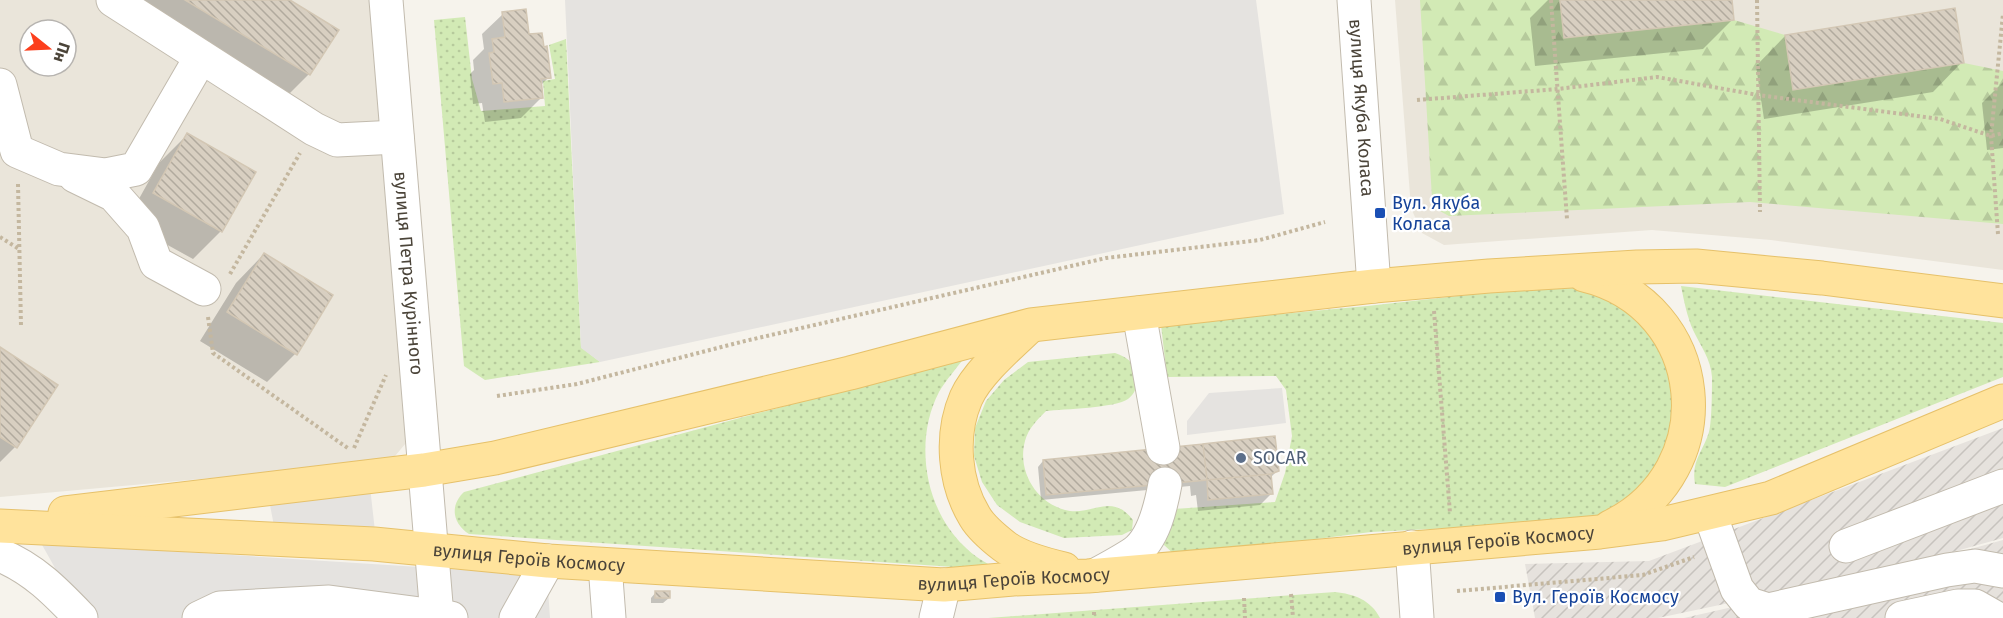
<svg xmlns="http://www.w3.org/2000/svg" width="2003" height="618" font-family="'Fira Sans',sans-serif">
<style>
.residential{fill:#eae5da;fill-rule:evenodd}
.industrial{fill:url(#industrial-furrows)}
.grass{fill:url(#grass-dots)}
.forest{fill:url(#forest-firs)}
.parking{fill:#e5e3e0}
.shadow{fill:#0003}
.building{fill:url(#building-back-hatch);stroke:#d3c7b4;stroke-width:1.5}
.lines{fill:none;stroke-linecap:round;stroke-linejoin:round}
.minor-casing{stroke:#c2bbae;stroke-width:35}
.major-casing{stroke:#e6c16a;stroke-width:35}
.path{stroke:#c4b79f;stroke-width:4;stroke-dasharray:3 3;stroke-linecap:butt}
.minor{stroke:#fff;stroke-width:33}
.major{stroke:#ffe39c;stroke-width:33}
.transit-dot{fill:#1a4fb4;stroke:#fff;stroke-width:2}
.service-dot{fill:#5c6f8a;stroke:#fff;stroke-width:2}
.labels{text-anchor:middle;stroke-width:4.5;stroke-linejoin:round;paint-order:stroke}
.street-label{font-size:18px;fill:#4b4439;stroke:#fff}
.transit-label{font-size:18px;fill:#164399;stroke:#fff;text-anchor:start}
.service-label{font-size:18px;fill:#4e5e75;stroke:#fff;text-anchor:start}
</style>
<defs>
<pattern id="industrial-furrows" width="10" height="10" patternUnits="userSpaceOnUse" patternTransform="scale(1.5)"><rect width="10" height="10" fill="#e6e2dd"/><path d="M-1 1l2-2M0 10L10 0M9 11l2-2" fill="none" stroke="#c7c3be"/></pattern>
<pattern id="grass-dots" width="8" height="8" patternUnits="userSpaceOnUse" patternTransform="scale(1.5)"><rect width="8" height="8" fill="#d2eab5"/><path d="M2 2h.1M6 6h.1" fill="none" stroke="#b6ca9c" stroke-width="1.8" stroke-linecap="round"/></pattern>
<pattern id="forest-firs" width="22" height="20" patternUnits="userSpaceOnUse" patternTransform="scale(1.5)"><rect width="22" height="20" fill="#d2eab5"/><path d="M5 1l3.5 6h-7zM16 11l3.5 6h-7z" fill="#b6ca9c"/></pattern>
<pattern id="building-back-hatch" width="6" height="6" patternUnits="userSpaceOnUse" patternTransform="scale(1.5)"><rect width="6" height="6" fill="#d8cfc1"/><path d="M-1 5l2 2M0 0l6 6M5-1l2 2" fill="none" stroke="#b1aa9e"/></pattern>
</defs>
<rect width="100%" height="100%" fill="#f6f3ec"/>
<!-- residential -->
<path class="residential" d="M 0,0 L 372,0 L 411,437 L 390,462 L 0,497 ZM 30,30 L 66,30 L 66,66 L 30,66 Z
M 1395,0 L 2003,0 L 2003,270 L 1771,240 L 1652,230 L 1444,245 L 1422,233 L 1411,208 Z"/>
<!-- industrial -->
<path class="industrial" d="M 2003,428 L 2003,538 L 1895,568 L 1658,618 L 1535,618 L 1525,564 L 1649,561 Z
M 2003,540 L 2003,618 L 1684,618 L 1895,570 Z"/>
<!-- grass -->
<path class="grass" d="M 465,17 L 472,79 L 481,111 L 545,106 L 543,81 L 555,79 L 549,45 L 566,39 L 581,347 L 600,362 L 485,380 L 464,366 L 434,20 Z
M 1577,283 L 1618,300 L 1648,327 L 1675,382 L 1667,453 L 1648,483 L 1590,521 L 1371,532 L 1177,557 L 1164,545 L 1166,524 L 1174,509 L 1275,502 L 1285,473 L 1292,436 L 1286,390 L 1276,376 L 1167,377 L 1161,325 L 1367,306 Z
M 1681,286 L 2003,323 L 2003,377 L 1725,487 L 1695,484 C 1691,460 1703,452 1709,432 C 1712,421 1712,388 1712,377 C 1711,359 1700,345 1693,330 C 1687,316 1684,301 1681,286 Z
M 1115,353 C 1126,357 1135,362 1136,374 C 1137,384 1137,392 1128,399 C 1116,408 1063,409 1046,411 C 1037,420 1028,429 1025,441 C 1017,470 1035,502 1065,510 C 1091,517 1111,491 1133,520 L 1132,530 L 1122,535 L 1064,538 L 1020,522 L 997,505 L 982,482 L 974,456 L 975,428 L 986,401 L 1004,380 L 1028,362 Z
M 964,358 C 956,369 946,380 939,392 C 914,440 924,508 964,546 C 973,556 987,563 998,570 L 469,534 C 452,523 450,505 464,492 Z
M 1335,592 C 1354,594 1371,600 1380,618 L 988,618 Z"/>
<!-- forest -->
<path class="forest" d="M 1420,0 L 1560,0 L 1564,38 L 1734,20 L 1785,35 L 1794,90 L 1964,63 L 2003,71 L 2003,224 L 1750,202 L 1449,216 L 1438,210 L 1432,198 Z"/>
<!-- parking -->
<path class="parking" d="M 565,0 L 1256,0 L 1284,214 L 600,362 L 581,348 Z
M 1282,388 L 1286,423 L 1187,435 L 1187,421 L 1209,393 Z
M 370,487 L 375,531 L 274,526 L 270,505 Z
M 41,543 L 547,575 L 550,618 L 83,618 Z"/>
<!-- shadow -->
<path class="shadow" d="M 119,0 L 287,0 L 309,74 L 284,99 Z
M 1548,0 L 1731,0 L 1733,19 L 1703,49 L 1535,66 L 1530,18 Z
M 503,14 L 527,36 L 549,77 L 540,86 L 542,97 L 521,118 L 485,122 L 482,103 L 473,104 L 470,74 L 474,70 L 473,60 L 484,49 L 482,34 Z
M 1785,36 L 1962,62 L 1933,92 L 1764,119 L 1756,66 Z
M 2003,82 L 2003,148 L 1987,150 L 1982,103 Z
M 187,135 L 221,231 L 193,259 L 126,222 L 159,163 Z
M 264,254 L 295,354 L 267,382 L 200,341 L 236,283 Z
M 0,349 L 15,447 L 0,462 Z
M 1043,461 L 1277,471 L 1270,478 L 1271,494 L 1260,505 L 1198,511 L 1196,495 L 1191,496 L 1190,486 L 1041,500 L 1038,467 Z
M 656,592 L 669,598 L 663,603 L 651,603 L 651,598 Z"/>
<!-- building -->
<path class="building" d="M 185,0 L 290,0 L 339,30 L 310,75 Z
M 1560,0 L 1732,0 L 1734,20 L 1564,38 Z
M 1955,8 L 1964,63 L 1793,90 L 1785,35 Z
M 526,9 L 529,34 L 542,33 L 544,47 L 547,46 L 551,78 L 541,79 L 543,98 L 504,102 L 502,83 L 493,84 L 489,53 L 494,52 L 492,39 L 505,37 L 502,12 Z
M 187,133 L 256,172 L 222,232 L 153,193 Z
M 264,253 L 333,295 L 297,355 L 227,312 Z
M 0,347 L 58,385 L 17,448 L 0,437 Z
M 1275,436 L 1279,471 L 1271,474 L 1207,480 L 1203,444 Z
M 1203,444 L 1207,480 L 1046,495 L 1043,460 Z
M 1271,474 L 1273,494 L 1208,500 L 1207,480 Z
M 655,591 L 670,591 L 670,598 L 655,598 Z"/>
<g class="lines">
<defs>
<g id="minor">
<path d="M 113,0 L 314,129 L 337,140 L 397,137"/>
<path id="s1" d="M 386,0 L 437,616"/>
<path id="s2" d="M 1354,0 L 1374,286"/>
<path d="M 0,85 L 17,151 L 59,169 L 106,175 L 136,169 L 201,57"/>
<path d="M 75,176 L 114,195 L 143,228 L 156,263 L 204,289"/>
<path d="M 1139,313 L 1163,448"/>
<path d="M 1710,514 L 1737,589 L 1749,604 L 1768,610 L 1947,570 L 1975,566 L 2003,571"/>
<path d="M 1846,546 L 2003,486"/>
<path d="M 1412,547 L 1417,618"/>
<path d="M 0,555 C 34,569 56,592 81,618"/>
<path d="M 605,565 L 609,618"/>
<path d="M 1096,575 C 1109,568 1122,561 1134,553 C 1154,539 1161,506 1165,484"/>
<path d="M 199,618 L 220,608 L 329,602 L 451,618"/>
<path d="M 516,618 L 548,561"/>
<path d="M 936,618 L 944,585"/>
<path d="M 1902,618 L 1958,606 L 1975,606 L 1996,618"/>
</g>
<g id="major">
<path d="M 1584,275 C 1710,305 1726,471 1610,527"/>
<path d="M 1030,326 C 1010,345 977,373 966,398 C 950,435 954,483 975,517 C 981,527 995,539 1004,546 C 1018,557 1047,565 1064,569"/>
<path d="M 65,513 L 424,470 L 495,458 L 850,373 L 1031,325 L 1374,286 L 1489,276 L 1637,267 L 1696,266 L 1822,278 L 2003,301"/>
<path id="s3" d="M 0,526 L 374,544 L 548,561 L 944,585 L 1013,579 L 1088,576 L 1600,532 L 1662,524 L 1771,498 L 2003,401"/>
</g>
</defs>
<!-- minor casing -->
<use href="#minor" class="minor-casing"/>
<!-- major casing -->
<use href="#major" class="major-casing"/>
<!-- path -->
<path class="path" d="M 1551,0 L 1567,219
M 1757,0 L 1760,212
M 1417,100 L 1558,89 L 1657,77 L 1758,95 L 1940,119 L 1991,136 L 2003,133
M 18,184 L 21,326
M 1998,234 L 1991,136 L 2003,14
M 0,237 L 19,249
M 230,274 L 300,153
M 1434,311 L 1450,513
M 208,317 L 213,353 L 349,449
M 497,396 L 577,384 L 745,341 L 1106,258 L 1260,240 L 1325,222
M 354,448 L 386,375
M 1457,591 L 1643,575 L 1694,557
M 1291,594 L 1293,618
M 1244,598 L 1245,618
M 1094,612 L 1094,618"/>
<!-- minor -->
<use href="#minor" class="minor"/>
<!-- major -->
<use href="#major" class="major"/>
</g>
<!-- markers -->
<g class="transit-dot">
<rect x="1374" y="207" width="12" height="12" rx="3"/>
<rect x="1494" y="591" width="12" height="12" rx="3"/>
</g>
<circle class="service-dot" cx="1241" cy="458" r="6"/>
<g class="labels">
<!-- street labels -->
<g class="street-label">
<text dy="6" stroke="none"><textPath href="#s2" startOffset="108">вулиця Якуба Коласа</textPath></text>
<text dy="6" stroke="none"><textPath href="#s1" startOffset="274">вулиця Петра Курінного</textPath></text>
<text dy="6" stroke="none"><textPath href="#s3" startOffset="1502">вулиця Героїв Космосу</textPath></text>
<text dy="6" stroke="none"><textPath href="#s3" startOffset="530">вулиця Героїв Космосу</textPath></text>
<text dy="6" stroke="none"><textPath href="#s3" startOffset="1016">вулиця Героїв Космосу</textPath></text>
</g>
<!-- transit labels -->
<g class="transit-label">
<text x="1392" y="209">Вул. Якуба<tspan x="1392" dy="21">Коласа</tspan></text>
<text x="1512" y="603">Вул. Героїв Космосу</text>
</g>
<!-- service labels -->
<g class="service-label">
<text x="1253" y="464">SOCAR</text>
</g>
</g>
<!-- north arrow -->
<g transform="translate(48 48) rotate(108)"><circle r="28" fill="#ffffff" stroke="#b7b4b0" stroke-width="1.5"/>
<path d="M0-4.5L10 22L0 15L-10 22Z" fill="#fc3f1d"/>
<text y="-9" font-size="16" font-weight="bold" text-anchor="middle" fill="#4b4439">Пн</text>
</g>
</svg>
